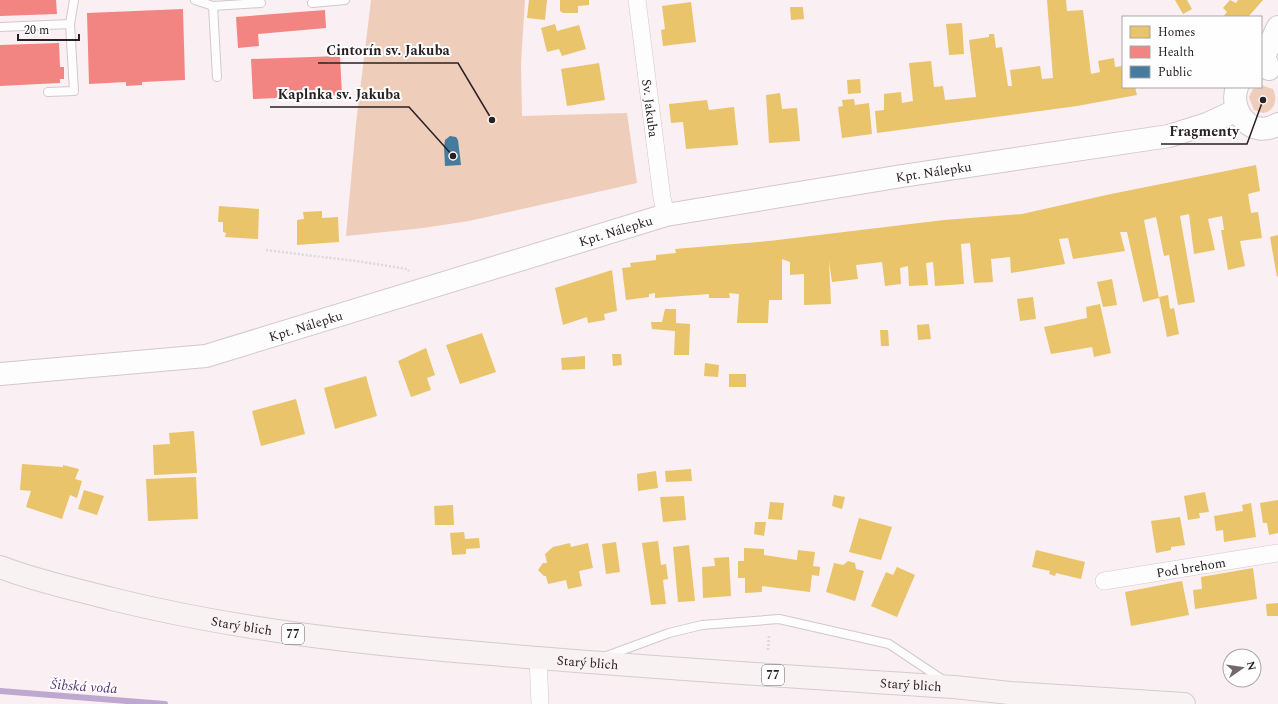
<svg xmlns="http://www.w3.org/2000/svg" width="1278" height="704" font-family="Spectral,serif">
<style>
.green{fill:#efcdbb}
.homes{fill:#e9c46a}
.health{fill:#f28482}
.public{fill:#457b9d}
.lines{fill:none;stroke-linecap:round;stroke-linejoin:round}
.stream{stroke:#bea8d0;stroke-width:6}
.lane-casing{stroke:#d2c8cc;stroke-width:10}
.street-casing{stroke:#d2c8cc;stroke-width:18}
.secondary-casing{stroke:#d2c8cc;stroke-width:24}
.primary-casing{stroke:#d3cdce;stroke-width:24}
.path{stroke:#dcd9da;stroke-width:2.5;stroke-dasharray:2 2;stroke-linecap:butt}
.lane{stroke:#fefdfd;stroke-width:8}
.street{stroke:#fefdfd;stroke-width:17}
.secondary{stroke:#fefdfd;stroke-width:22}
.primary{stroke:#f8f2f3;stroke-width:22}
.labels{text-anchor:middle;stroke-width:4;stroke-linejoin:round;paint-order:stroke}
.shield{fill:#fefefe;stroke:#696365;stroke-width:1}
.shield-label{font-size:12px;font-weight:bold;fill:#292023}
.street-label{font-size:13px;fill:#292023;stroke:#fefefe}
.water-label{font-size:14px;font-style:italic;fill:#583479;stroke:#fefefe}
.leader{fill:none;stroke:#292023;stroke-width:1.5}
.callout-dot{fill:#292023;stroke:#fefefe;stroke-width:1.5}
.callout-label{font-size:14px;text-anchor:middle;font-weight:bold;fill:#292023;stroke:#fefefe;stroke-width:4;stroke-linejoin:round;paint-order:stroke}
</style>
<rect width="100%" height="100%" fill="#faeff2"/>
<!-- green -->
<path class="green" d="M 371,0 L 525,0 L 521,63 L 522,116 L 627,113 L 637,183 L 469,221 L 423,228 L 346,236 L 356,124 Z
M 1261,85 L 1273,89 C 1278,100 1275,111 1263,113 L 1254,110 L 1249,97 L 1253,89 L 1261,87 Z"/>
<!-- homes -->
<path class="homes" d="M 529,0 L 547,0 L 545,20 L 527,18 Z
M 560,0 L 589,0 L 589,5 L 578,6 L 578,13 L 563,13 L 560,11 Z
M 1047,0 L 1066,0 L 1067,11 L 1083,10 L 1091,74 L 1100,72 L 1098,61 L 1114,58 L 1115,67 L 1123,66 L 1123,87 L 1135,87 L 1137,95 L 1077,106 L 877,133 L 875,111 L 884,110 L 884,94 L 901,92 L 902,103 L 913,101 L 909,63 L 931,61 L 934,87 L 943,86 L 945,100 L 976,97 L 969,40 L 989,37 L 989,34 L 994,34 L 996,48 L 1002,47 L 1008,86 L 1012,86 L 1010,70 L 1040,66 L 1042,79 L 1053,78 Z
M 1175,0 L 1187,0 L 1192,9 L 1183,14 Z
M 1230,0 L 1236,3 L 1238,0 L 1263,0 L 1248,17 L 1223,17 L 1227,12 L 1223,8 Z
M 691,2 L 696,42 L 663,46 L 661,30 L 665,29 L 662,6 Z
M 790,7 L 803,7 L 804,19 L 791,20 Z
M 962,23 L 964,54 L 949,55 L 946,24 Z
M 555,24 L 557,31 L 579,25 L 586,49 L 562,56 L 559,49 L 547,52 L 541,28 Z
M 599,63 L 605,100 L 567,106 L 561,69 Z
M 860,79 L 861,93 L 848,94 L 847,80 Z
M 780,93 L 782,109 L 797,108 L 800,141 L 769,143 L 766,95 Z
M 854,99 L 855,105 L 869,103 L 872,134 L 842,138 L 838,107 L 843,106 L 842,100 Z
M 707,100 L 709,110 L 734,107 L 738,145 L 686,149 L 683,122 L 671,123 L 669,104 Z
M 1256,165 L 1260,191 L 1248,194 L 1251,213 L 1258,212 L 1262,238 L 1240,241 L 1245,266 L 1228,270 L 1221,230 L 1224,230 L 1222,216 L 1208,219 L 1215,250 L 1194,254 L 1189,214 L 1180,216 L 1195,302 L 1178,305 L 1169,255 L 1164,256 L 1156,217 L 1144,220 L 1159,298 L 1143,302 L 1127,232 L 1120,232 L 1125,251 L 1073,259 L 1068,238 L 1059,239 L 1065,264 L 1011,273 L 1010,257 L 991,259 L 993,282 L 974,283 L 970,243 L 961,244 L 964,284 L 935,286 L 933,262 L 926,263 L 928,285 L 909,286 L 908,266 L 900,268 L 901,284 L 885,286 L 882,262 L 856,265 L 858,279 L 832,282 L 829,261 L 831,304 L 804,305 L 804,274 L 790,275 L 790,262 L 782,259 L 782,300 L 769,300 L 768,323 L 737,323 L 739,294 L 729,293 L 730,298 L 709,298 L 709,294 L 655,298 L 655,293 L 649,294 L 649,297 L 626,300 L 622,268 L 631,267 L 630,263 L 656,260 L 656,255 L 676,253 L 675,249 L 769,241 L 944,220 L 1022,214 L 1111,194 Z
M 219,206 L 259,209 L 258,239 L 225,237 L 226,233 L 223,232 L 223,222 L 218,222 Z
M 322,211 L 322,218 L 338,217 L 339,242 L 297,245 L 297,220 L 304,219 L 303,212 Z
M 1278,235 L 1278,276 L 1277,277 L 1270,237 Z
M 612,270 L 617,311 L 604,314 L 605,320 L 588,323 L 587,317 L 563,325 L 555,288 Z
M 1112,279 L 1117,305 L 1103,307 L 1097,282 Z
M 1168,295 L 1170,309 L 1174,308 L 1179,334 L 1167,337 L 1159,297 Z
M 1033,297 L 1036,319 L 1020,321 L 1017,299 Z
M 1100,304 L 1111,353 L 1094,357 L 1092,347 L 1051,354 L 1044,327 L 1087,318 L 1086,307 Z
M 665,309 L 676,309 L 676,323 L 690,324 L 689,355 L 674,355 L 675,331 L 652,329 L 651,322 L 662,322 Z
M 929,324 L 931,339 L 918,340 L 917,325 Z
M 880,330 L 888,330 L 889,346 L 881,346 Z
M 482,333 L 496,372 L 460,384 L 446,345 Z
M 426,348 L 435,375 L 427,378 L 431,390 L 411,397 L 398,361 Z
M 612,354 L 621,354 L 622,365 L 613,366 Z
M 585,356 L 585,369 L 562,370 L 561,358 Z
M 705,363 L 719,365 L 718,377 L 704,376 Z
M 729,374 L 746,374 L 746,387 L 729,387 Z
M 366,376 L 377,416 L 335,429 L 324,388 Z
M 296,399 L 305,434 L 261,446 L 252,411 Z
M 194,431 L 197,473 L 154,475 L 153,445 L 170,444 L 169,433 Z
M 22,464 L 63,467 L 63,465 L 79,469 L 75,479 L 82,481 L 77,498 L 70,495 L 62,519 L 26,507 L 31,491 L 20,490 Z
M 691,469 L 692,481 L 666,482 L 665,471 Z
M 656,471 L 658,488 L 638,491 L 637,474 Z
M 196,477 L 198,519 L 148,521 L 146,479 Z
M 84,490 L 104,496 L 97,515 L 78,509 Z
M 1205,492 L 1209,512 L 1199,513 L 1200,518 L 1188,520 L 1184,496 Z
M 834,495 L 845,497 L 842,509 L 832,506 Z
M 684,496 L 686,520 L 663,522 L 660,497 Z
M 1278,500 L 1278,533 L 1269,535 L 1267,523 L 1263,523 L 1260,503 Z
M 770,502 L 784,503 L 782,520 L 768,519 Z
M 1251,503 L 1256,537 L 1224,542 L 1223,530 L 1216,531 L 1214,516 L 1243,511 L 1242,505 Z
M 453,505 L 454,525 L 435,525 L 434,506 Z
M 1180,517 L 1185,545 L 1171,547 L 1171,550 L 1156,553 L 1151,521 Z
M 859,518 L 892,527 L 881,560 L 849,552 Z
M 755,522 L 766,522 L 764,536 L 754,534 Z
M 464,532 L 465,539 L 479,538 L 480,548 L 466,549 L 466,554 L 452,555 L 450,533 Z
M 658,541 L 661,565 L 666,564 L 668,579 L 663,580 L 666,604 L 651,605 L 642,543 Z
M 616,542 L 620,572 L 606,574 L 602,544 Z
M 570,543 L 571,547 L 588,543 L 593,568 L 579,571 L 582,586 L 568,589 L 566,580 L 548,584 L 546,576 L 544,576 L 538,570 L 543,563 L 547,563 L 545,554 L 553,547 Z
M 689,545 L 695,601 L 678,602 L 673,547 Z
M 744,548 L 764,549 L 764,555 L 797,560 L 798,550 L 815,552 L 813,566 L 820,567 L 819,576 L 812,575 L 810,592 L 762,586 L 762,592 L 745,593 L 745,578 L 738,578 L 738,561 L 744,561 Z
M 1036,550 L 1085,562 L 1081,579 L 1056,573 L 1055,576 L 1049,574 L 1050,571 L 1032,567 Z
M 729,557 L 731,596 L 703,598 L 702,567 L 715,566 L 714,558 Z
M 848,561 L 855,563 L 856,569 L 864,571 L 855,601 L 826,592 L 834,563 L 843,565 Z
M 897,567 L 915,575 L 897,617 L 871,606 L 886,572 L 893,575 Z
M 1253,568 L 1257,599 L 1195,609 L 1193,590 L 1202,589 L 1201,577 Z
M 1182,581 L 1189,615 L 1131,626 L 1125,592 Z
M 1278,603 L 1278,616 L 1267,616 L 1266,604 Z"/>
<!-- health -->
<path class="health" d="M 0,0 L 56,0 L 57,14 L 0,16 Z
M 183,9 L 185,80 L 142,82 L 142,85 L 126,86 L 126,82 L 89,84 L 87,13 Z
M 325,10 L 326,28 L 258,34 L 259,46 L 238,48 L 236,17 Z
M 59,43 L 60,67 L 64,67 L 64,79 L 60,79 L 60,83 L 0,86 L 0,45 Z
M 340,56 L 342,95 L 253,99 L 251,59 Z"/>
<!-- public -->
<path class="public" d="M 450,136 L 456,137 L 458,140 L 461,165 L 445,166 L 444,147 L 445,140 Z"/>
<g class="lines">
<!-- stream -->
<path class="stream" d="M 0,691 L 165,704"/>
<defs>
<path id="lane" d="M 195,0 L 213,6
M 312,3 L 345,0
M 0,27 L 70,24
M 217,77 L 213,6 L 261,3
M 48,92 L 74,91 L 70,24 L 74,0
M 604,657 L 669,633 L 702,625 L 779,619 L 889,644 L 943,680"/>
<g id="street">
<path id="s1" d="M 637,0 L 662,198 L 666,215"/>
<path id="s2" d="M 1104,581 L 1278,553"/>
<path d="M 538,658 L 540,704"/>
</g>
<g id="secondary">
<path d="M 1269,69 L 1264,56 L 1278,27"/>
<path d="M 1237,87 C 1228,112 1253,140 1278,124"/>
<path id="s3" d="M 0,374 L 206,356 L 666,215 L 902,176 L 1169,136 L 1207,124 L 1237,110"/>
</g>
<g id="primary">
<path id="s4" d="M 0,567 C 36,581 74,589 112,599 C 233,629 356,643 480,653 C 638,667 796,677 954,687 L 1010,693 L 1184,704"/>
</g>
</defs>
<!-- lane casing -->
<use href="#lane" class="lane-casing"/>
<!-- street casing -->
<use href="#street" class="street-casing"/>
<!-- secondary casing -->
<use href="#secondary" class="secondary-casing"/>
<!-- primary casing -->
<use href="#primary" class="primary-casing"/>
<!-- path -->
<path class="path" d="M 266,250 L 363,262 L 407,269 L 409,271
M 768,650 L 769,634"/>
<!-- lane -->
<use href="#lane" class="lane"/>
<!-- street -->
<use href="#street" class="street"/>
<!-- secondary -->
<use href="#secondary" class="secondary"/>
<!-- primary -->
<use href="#primary" class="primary"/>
</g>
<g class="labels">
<!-- shield labels -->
<g class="shield">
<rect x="282" y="624" width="22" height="20" rx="3"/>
<rect x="762" y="665" width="22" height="20" rx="3"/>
</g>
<g class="shield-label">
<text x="293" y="638">77</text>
<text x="773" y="679">77</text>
</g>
<!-- street labels -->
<g class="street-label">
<text dy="5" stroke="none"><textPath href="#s1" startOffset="109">Sv. Jakuba</textPath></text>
<text dy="5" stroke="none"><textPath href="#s3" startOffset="959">Kpt. Nálepku</textPath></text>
<text dy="5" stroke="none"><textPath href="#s3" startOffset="635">Kpt. Nálepku</textPath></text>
<text dy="5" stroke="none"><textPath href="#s3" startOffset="311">Kpt. Nálepku</textPath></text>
<text dy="5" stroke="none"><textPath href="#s2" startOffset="88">Pod brehom</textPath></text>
<text dy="5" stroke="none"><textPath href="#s4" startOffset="249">Starý blich</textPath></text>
<text dy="5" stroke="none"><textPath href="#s4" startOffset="597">Starý blich</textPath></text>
<text dy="5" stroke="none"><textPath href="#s4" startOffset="921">Starý blich</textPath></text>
</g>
<!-- water labels -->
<g class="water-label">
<text transform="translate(84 686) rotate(4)" y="5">Šibská voda</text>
</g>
</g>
<!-- callouts -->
<path class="leader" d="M492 120L458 63H318M453 156L409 107H270M1263 100L1247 144H1161"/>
<g class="callout-dot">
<circle cx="492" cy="120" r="4"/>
<circle cx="453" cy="156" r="4"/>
<circle cx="1263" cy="100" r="4"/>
</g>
<g class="callout-label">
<text x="388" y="55">Cintorín sv. Jakuba</text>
<text x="339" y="99">Kaplnka sv. Jakuba</text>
<text x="1204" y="136">Fragmenty</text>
</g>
<!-- legend -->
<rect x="1122" y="16" width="140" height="72" fill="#fefefe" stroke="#a9a5a6"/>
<rect x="1130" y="26" width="20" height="12" fill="#e9c46a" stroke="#a9a5a6"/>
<text x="1158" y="36" font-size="12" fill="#292023">Homes</text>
<rect x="1130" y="46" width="20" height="12" fill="#f28482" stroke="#a9a5a6"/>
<text x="1158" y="56" font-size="12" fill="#292023">Health</text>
<rect x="1130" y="66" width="20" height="12" fill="#457b9d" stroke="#a9a5a6"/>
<text x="1158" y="76" font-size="12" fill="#292023">Public</text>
<!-- north arrow -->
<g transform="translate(1242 668) rotate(77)"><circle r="19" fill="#fefefe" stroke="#a9a5a6"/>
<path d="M0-3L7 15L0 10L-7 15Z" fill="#72686b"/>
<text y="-6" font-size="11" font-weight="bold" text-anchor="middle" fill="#292023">N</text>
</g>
<!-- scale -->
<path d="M18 34v6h61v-6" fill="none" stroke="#292023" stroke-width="2"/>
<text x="24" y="34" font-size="12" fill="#292023" stroke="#fefefe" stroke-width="3" paint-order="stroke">20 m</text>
</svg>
